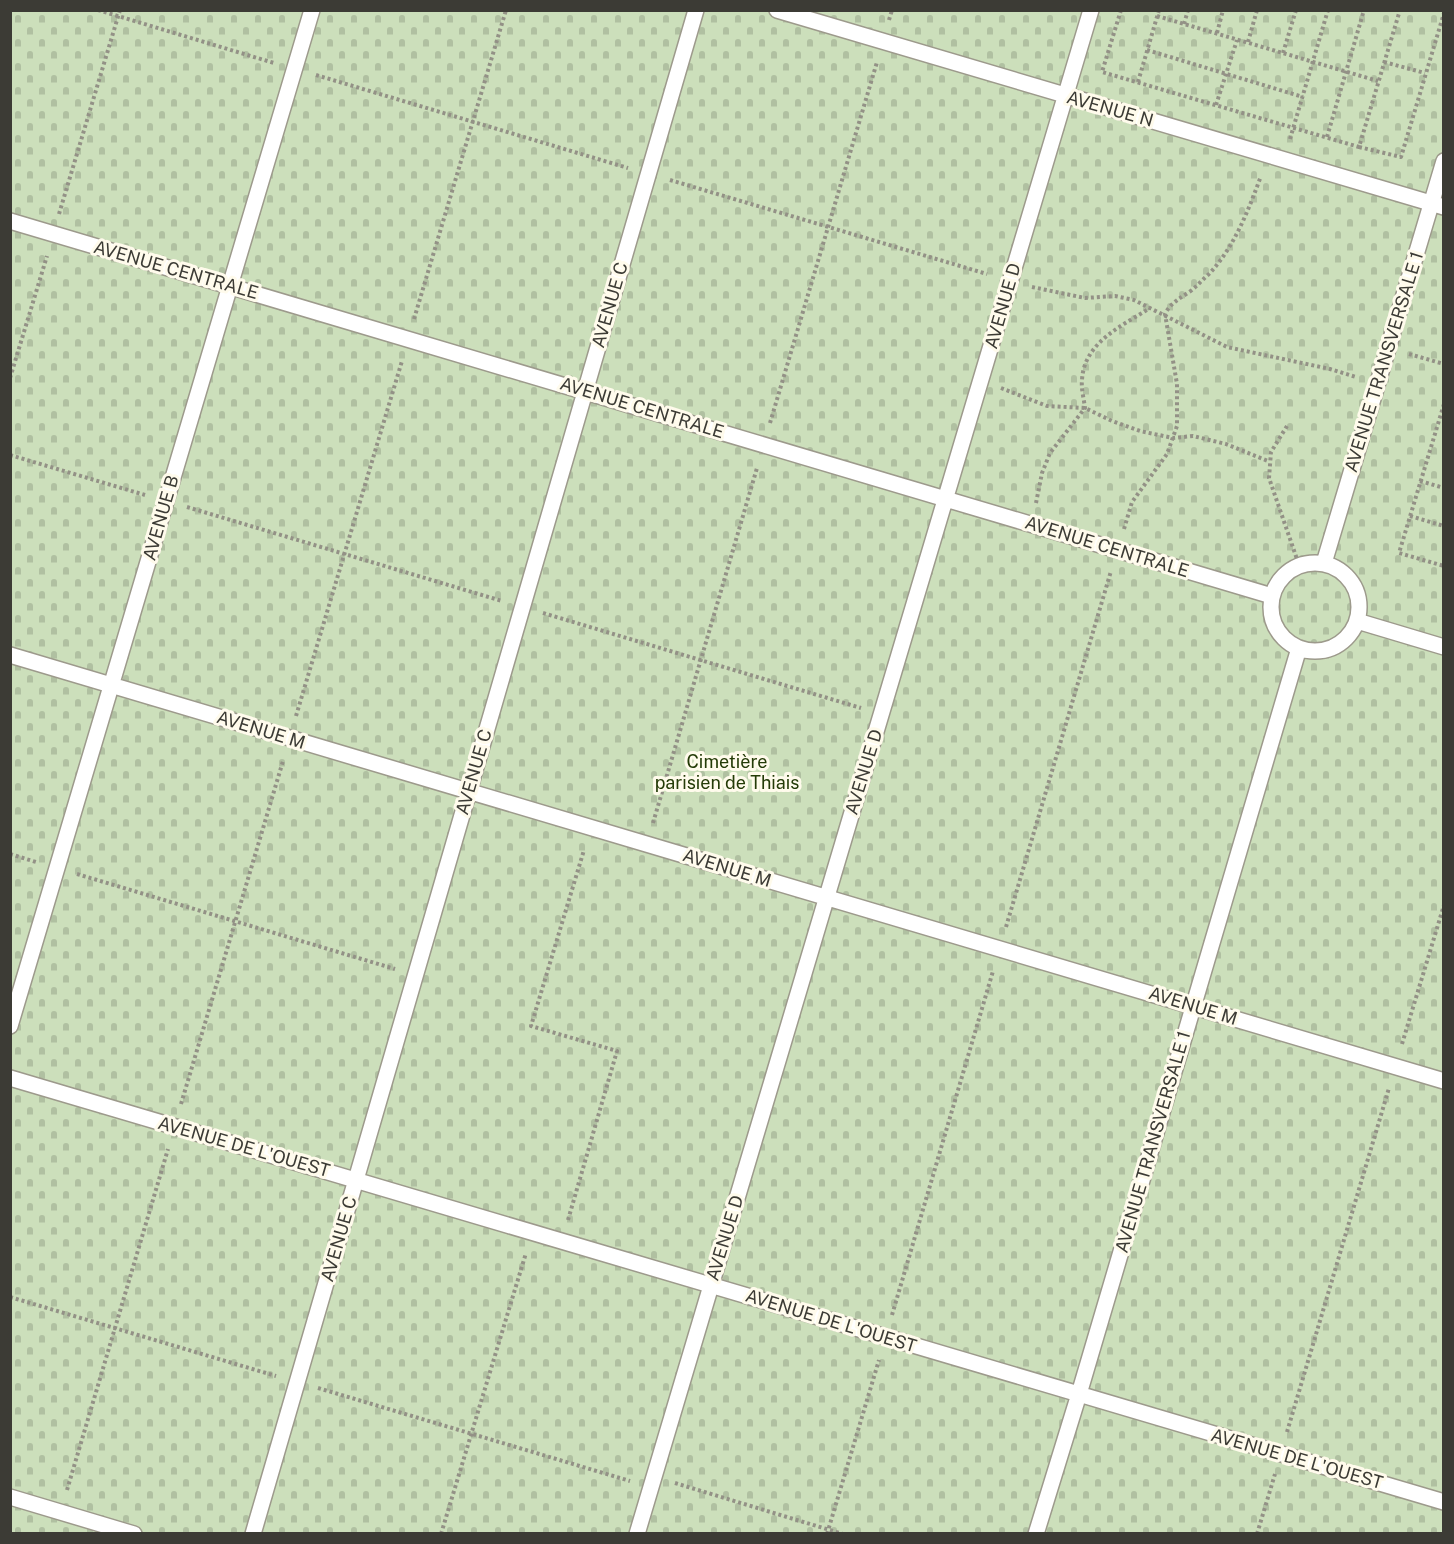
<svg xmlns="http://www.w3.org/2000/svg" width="1454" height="1544" font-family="'Public Sans',sans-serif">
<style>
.cemetery{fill:url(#cemetery-stones)}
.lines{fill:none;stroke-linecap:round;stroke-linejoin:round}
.service-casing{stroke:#9d9a8c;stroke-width:18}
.path{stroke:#939186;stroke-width:4;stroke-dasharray:3 3;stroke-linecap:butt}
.service{stroke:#fff;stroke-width:15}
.labels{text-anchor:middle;stroke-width:6;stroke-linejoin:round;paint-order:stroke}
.street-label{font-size:18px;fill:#3c3b35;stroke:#fffbec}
.park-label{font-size:18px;fill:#243b07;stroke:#fffbec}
</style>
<defs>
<pattern id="cemetery-stones" width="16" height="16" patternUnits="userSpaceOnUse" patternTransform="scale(1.5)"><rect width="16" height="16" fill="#ccdfbb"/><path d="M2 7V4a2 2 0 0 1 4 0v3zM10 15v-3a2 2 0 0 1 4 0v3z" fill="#b0c0a1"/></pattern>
</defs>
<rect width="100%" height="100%" fill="#f2eedf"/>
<!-- cemetery -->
<path class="cemetery" d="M 11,11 L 1443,11 L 1443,1533 L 11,1533 Z"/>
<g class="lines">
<defs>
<path id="service" d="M 777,10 L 1444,207
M 10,221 L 1272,596
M 1324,563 L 1444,161
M1271 607a44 44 0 1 1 88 0a44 44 0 1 1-88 0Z
M 1357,621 L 1444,647
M 10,655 L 1444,1081
M 10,1026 L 312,10
M 10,1078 L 1444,1502
M 10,1497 L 134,1534
M 253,1534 L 696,10
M 637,1534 L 1091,10
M 1036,1534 L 1079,1394 L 1299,648"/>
</defs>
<!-- service casing -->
<use href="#service" class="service-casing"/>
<!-- path -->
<path class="path" d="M 98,10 L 274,63
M 1121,10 L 1102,72 L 1359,147 L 1400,10
M 1157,16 L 1378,81
M 889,20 L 892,10
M 1184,24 L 1188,10
M 1217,33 L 1223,10
M 1248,42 L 1257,10
M 1147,50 L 1303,97
M 1283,53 L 1296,10
M 1384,62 L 1425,73
M 316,75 L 628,168
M 1138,82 L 1159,10
M 1216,105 L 1237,40
M 1327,137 L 1364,10
M 1290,139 L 1328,10
M 1359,147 L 1401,157 L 1444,13
M 670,180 L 987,274
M 59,214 L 120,10
M 1032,287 L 1085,298 L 1115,296 L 1134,300 L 1227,347 L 1330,369 L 1356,377
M 414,319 L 506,10
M 1409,354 L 1444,364
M 10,378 L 47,256
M 1001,388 L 1047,406 L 1085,408 L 1112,421 L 1140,431 L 1173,438 L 1193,436 L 1226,444 L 1268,461
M 1444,404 L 1399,553 L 1444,566
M 770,423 L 877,62
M 1287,426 L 1271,452 L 1269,478 L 1299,565
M 10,455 L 145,495
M 1420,481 L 1444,488
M 1036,503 L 1042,473 L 1050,453 L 1085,408 C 1084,399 1081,389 1082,380 C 1084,342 1122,326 1150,308
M 187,507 L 502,601
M 1410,516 L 1444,526
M 1124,529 L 1132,502 L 1167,454 L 1177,426 L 1177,384 L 1165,314 C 1171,302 1181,298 1192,290 C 1198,285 1203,279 1209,274 C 1235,246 1248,211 1261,176
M 543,613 L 861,708
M 296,716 L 402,361
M 653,823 L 757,468
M 10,854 L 36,862
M 77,874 L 395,969
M 1006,927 L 1111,571
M 1402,1044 L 1444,905
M 181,1104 L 283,761
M 568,1220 L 617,1051 L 531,1026 L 584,850
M 10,1297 L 276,1376
M 892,1315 L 993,971
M 318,1388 L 630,1481
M 1287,1432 L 1389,1088
M 675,1483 L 843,1534
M 67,1490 L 168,1149
M 441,1534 L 526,1253
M 827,1534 L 879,1360
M 1257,1534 L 1275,1474"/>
<!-- service -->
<use href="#service" class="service"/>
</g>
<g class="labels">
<!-- street labels -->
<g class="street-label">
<text transform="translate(1110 109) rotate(16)" y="6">AVENUE N</text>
<text transform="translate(176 270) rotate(16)" y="6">AVENUE CENTRALE</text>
<text transform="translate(610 305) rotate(-74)" y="6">AVENUE C</text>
<text transform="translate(1003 306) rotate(-74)" y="6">AVENUE D</text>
<text transform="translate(1384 362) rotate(-73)" y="6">AVENUE TRANSVERSALE 1</text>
<text transform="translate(642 408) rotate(17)" y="6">AVENUE CENTRALE</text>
<text transform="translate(161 518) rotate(-74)" y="6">AVENUE B</text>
<text transform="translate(1107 547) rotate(17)" y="6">AVENUE CENTRALE</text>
<text transform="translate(261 730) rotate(17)" y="6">AVENUE M</text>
<text transform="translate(474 772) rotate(-74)" y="6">AVENUE C</text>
<text transform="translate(864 772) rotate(-73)" y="6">AVENUE D</text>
<text transform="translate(727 868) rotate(17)" y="6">AVENUE M</text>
<text transform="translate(1193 1006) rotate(17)" y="6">AVENUE M</text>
<text transform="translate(1153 1142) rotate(-74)" y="6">AVENUE TRANSVERSALE 1</text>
<text transform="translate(244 1147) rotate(16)" y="6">AVENUE DE L'OUEST</text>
<text transform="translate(725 1238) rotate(-73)" y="6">AVENUE D</text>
<text transform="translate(339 1239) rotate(-74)" y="6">AVENUE C</text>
<text transform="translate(831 1321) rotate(17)" y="6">AVENUE DE L'OUEST</text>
<text transform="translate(1297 1459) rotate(16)" y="6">AVENUE DE L'OUEST</text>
</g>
<!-- park labels -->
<g class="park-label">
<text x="727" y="768">Cimetière<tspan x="727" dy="21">parisien de Thiais</tspan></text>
</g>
</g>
<!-- border -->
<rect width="1454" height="1544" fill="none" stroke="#3c3b35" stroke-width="24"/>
</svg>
